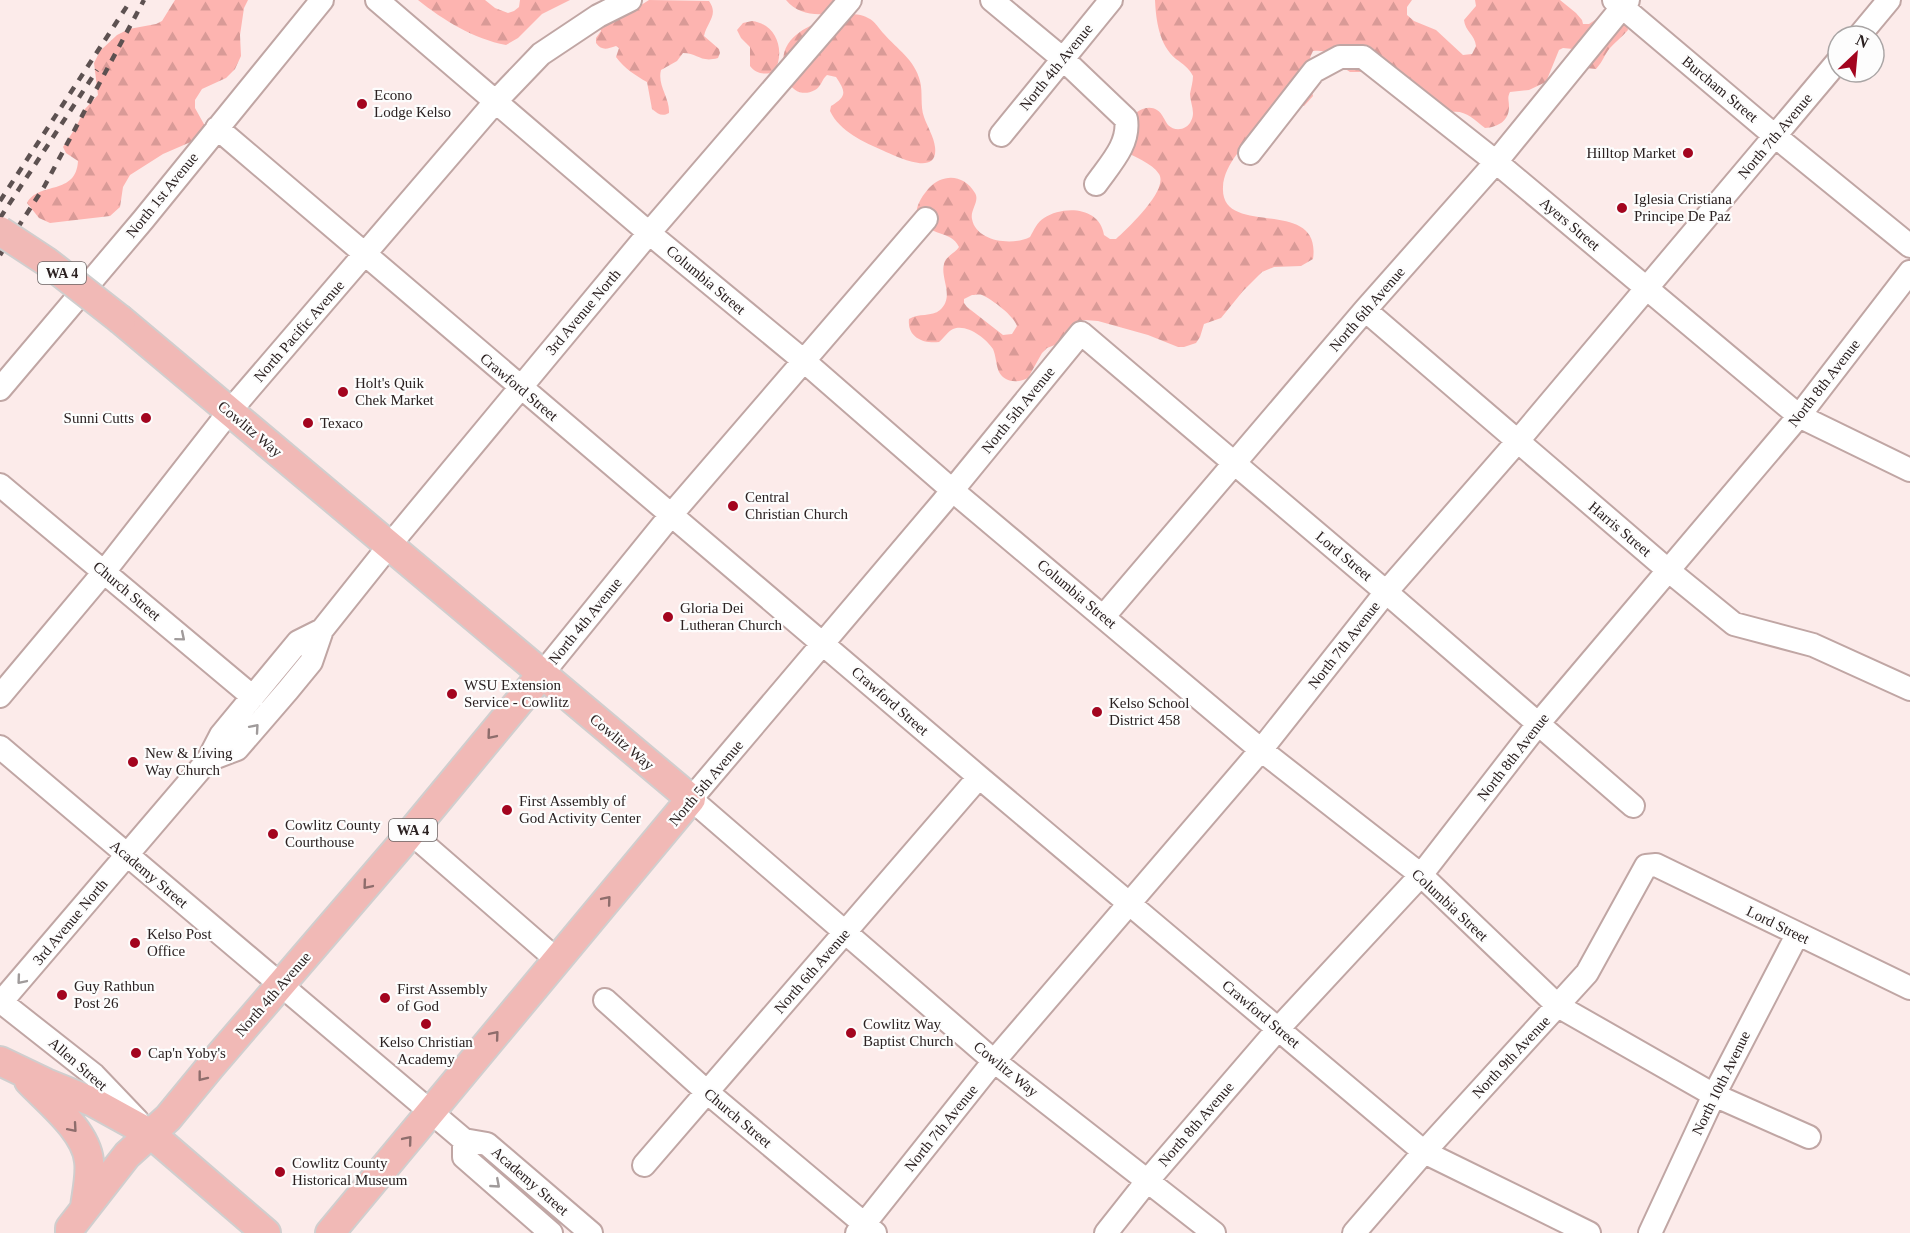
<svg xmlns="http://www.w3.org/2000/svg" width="1910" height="1233" font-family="Georgia,serif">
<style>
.forest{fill:url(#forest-firs);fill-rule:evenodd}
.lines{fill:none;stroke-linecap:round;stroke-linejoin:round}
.minor-casing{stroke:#c0a6a4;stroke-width:26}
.major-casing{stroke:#d0cece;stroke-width:32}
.minor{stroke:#fff;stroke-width:22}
.major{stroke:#f1b9b6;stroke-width:28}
.rail{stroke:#5d5151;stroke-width:4.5;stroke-dasharray:8 8;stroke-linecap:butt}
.major-bridge-casing{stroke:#d0cece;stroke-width:32;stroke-linecap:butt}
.major-bridge{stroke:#f1b9b6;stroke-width:28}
.oneway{stroke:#a09b9b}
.oneway2{stroke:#8e6d6c}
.poi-dot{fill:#a3051f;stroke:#fdfdfd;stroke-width:2}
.labels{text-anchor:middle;stroke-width:4.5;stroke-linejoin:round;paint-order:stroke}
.shield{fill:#fdfdfd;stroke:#6a6363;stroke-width:1.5}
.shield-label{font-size:14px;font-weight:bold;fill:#2b2121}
.street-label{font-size:15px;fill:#2b2121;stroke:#fdfdfd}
.poi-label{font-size:15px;fill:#2b2121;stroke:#fdfdfd;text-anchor:start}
</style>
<defs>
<pattern id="forest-firs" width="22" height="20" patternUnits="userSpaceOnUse" patternTransform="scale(1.5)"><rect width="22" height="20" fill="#fdb4b0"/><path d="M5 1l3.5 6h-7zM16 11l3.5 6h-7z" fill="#d99a97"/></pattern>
</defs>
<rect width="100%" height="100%" fill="#fcebea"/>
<!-- forest -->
<path class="forest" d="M 175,0 L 248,0 L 244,8 L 240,35 L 241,56 L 235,69 L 226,78 L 202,89 L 195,100 L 195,108 L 205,126 L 193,141 L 163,154 L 130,175 L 123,187 L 120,207 L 110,216 L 50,223 L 39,218 L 27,203 C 39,181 76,196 78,161 L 66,153 L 63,147 L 76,127 L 85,109 L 98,95 L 94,63 L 100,51 L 117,35 L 129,29 L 156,24 L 162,21 Z
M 418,0 L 485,0 L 495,8 L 508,13 L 514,11 L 519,7 L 520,0 L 570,0 L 542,14 L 518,38 L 506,45 C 474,39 443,20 418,0 Z
M 649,0 L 709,1 C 719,15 707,22 704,36 L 719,49 L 720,53 L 718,58 C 700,63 698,53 683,53 L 677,61 L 661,70 C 657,85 670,98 669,113 C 662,117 658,114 652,109 L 647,82 C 636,76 624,68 616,57 L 619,48 L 616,46 C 607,49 602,51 596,43 L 596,38 L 601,31 L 598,22 L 638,7 Z
M 786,0 L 834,0 L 834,4 L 824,14 C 810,15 796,12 786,0 Z
M 1155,0 L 1412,0 L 1407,7 L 1407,15 L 1414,21 L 1436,30 L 1463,55 L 1472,54 L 1476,46 C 1475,35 1465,31 1464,20 L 1476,6 L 1475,0 L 1560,0 L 1576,13 L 1582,20 L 1583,24 L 1589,24 L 1601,16 L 1626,21 L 1628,30 C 1622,37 1615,42 1610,48 C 1604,55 1604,60 1596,69 L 1586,68 L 1573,49 L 1563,48 L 1559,50 L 1546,82 L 1529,90 L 1510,92 C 1507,98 1509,100 1509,107 C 1509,121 1498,127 1485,128 C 1472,118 1464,108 1447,113 L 1387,87 L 1362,72 L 1350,72 C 1334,62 1336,49 1313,51 C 1305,65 1310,80 1313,96 L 1304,106 C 1285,105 1272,110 1260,125 C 1252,134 1243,144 1237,154 C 1230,163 1223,176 1223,187 C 1220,240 1322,194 1313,259 L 1301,266 L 1274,267 L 1262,272 L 1243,291 L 1221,318 L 1204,324 L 1200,337 L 1196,343 L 1184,347 L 1178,347 L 1148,335 L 1098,321 L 1085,320 L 1079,322 L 1060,343 L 1047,348 L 1042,353 L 1028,378 C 1018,383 1005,383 999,372 C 996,365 996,356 993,349 C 986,338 966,323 953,329 C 947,332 944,338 939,342 C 923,344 907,337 909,319 C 918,313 932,317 940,310 C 955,297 940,278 944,264 C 945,257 955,253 959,247 C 951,230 929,236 919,220 C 912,210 922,196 929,188 C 943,173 964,174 975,193 C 980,201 970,210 972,219 C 976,242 1013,246 1030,237 C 1034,230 1037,222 1044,218 C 1064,205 1100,207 1104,235 L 1110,239 L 1116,239 C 1127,229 1169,190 1159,174 C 1152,163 1134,157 1123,150 C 1124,142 1123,130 1127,123 C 1132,113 1147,103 1157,110 C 1163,114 1164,120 1168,125 C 1175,132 1187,130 1191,121 C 1196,112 1190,103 1190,94 C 1191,88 1193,82 1193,76 C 1189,68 1183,64 1176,59 C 1159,45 1156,20 1155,0 ZM 972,295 C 976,295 979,294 982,295 C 993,300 1014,316 1017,326 L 1012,334 L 1003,335 L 967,307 L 964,303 L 964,299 Z
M 846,14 C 853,14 862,14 868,18 C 875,21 879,29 884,34 C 897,49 915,60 920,81 C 923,92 920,106 924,117 C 927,126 934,137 935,147 C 939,178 896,156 884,151 C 864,142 840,132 830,111 L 831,106 C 847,96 846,92 836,77 L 827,75 C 822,79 821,87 815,90 C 789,104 775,63 788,44 C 800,26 826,19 846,14 Z
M 752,21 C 777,24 786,52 774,72 C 765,75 756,74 750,66 L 750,47 L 741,38 L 737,30 L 743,23 Z"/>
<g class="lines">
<defs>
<path id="minor" d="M 377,0 L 649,233 L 804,361 L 952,490 L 1261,750 L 1421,875 L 1558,1006 L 1714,1095 L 1809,1137
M 992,0 L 1063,59 L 1126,119 C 1130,144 1110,164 1096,184
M 1614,0 L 1775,136 L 1910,246
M 1859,36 L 1889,0
M 217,128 L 979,777 L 1424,1152 L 1589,1233
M 1001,135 L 1111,0
M 1250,153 L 1314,71 L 1340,57 L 1363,57 L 1496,162 L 1799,416 L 1910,470
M 1365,310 L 1669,571 L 1734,624 L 1813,645 L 1910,689
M 0,389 L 143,220 L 322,0
M 0,485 L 253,697
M 1104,616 L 1365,310 L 1496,162 L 1628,0
M 542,674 L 671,515 L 926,219
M 0,696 L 104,572 L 229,412 L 496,101 L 541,54 L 598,16 L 630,0
M 0,747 L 464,1140 L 487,1144 L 591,1233
M 208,760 L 237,749 L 288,690 L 311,662 L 322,630 L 389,546 L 649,233 L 850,0
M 411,833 L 557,960
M 605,1000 L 707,1092 L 875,1233
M 0,1001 L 94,1075 L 137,1120
M 2,1001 L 208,760 L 221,735 L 298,642 L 322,630
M 464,1140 L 464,1157 L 551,1233
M 644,1165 L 979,777
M 857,1233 L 994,1061 L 1261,750 L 1386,592 L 1517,442 L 1838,61
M 1106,1233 L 1148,1180 L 1278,1029 L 1421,875 L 1538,724 L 1799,416 L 1910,272
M 1214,1233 L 994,1061 L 691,799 L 942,503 L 1081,333 L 1386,592 L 1633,806
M 1354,1233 L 1424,1152 L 1587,973 L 1646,866 L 1656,865 L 1910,988
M 1650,1233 L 1714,1095 L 1797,935"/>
<path id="major" d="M 121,320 L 691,799 L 330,1233
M 0,1061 L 46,1083 L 93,1102 L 151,1134 L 266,1233
M 29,1081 C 49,1102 86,1131 89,1161 C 91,1175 87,1192 85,1207
M 70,1233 L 70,1228 L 127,1155 L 168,1118 L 210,1067 L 399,847 L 542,674"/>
</defs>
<!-- minor casing -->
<use href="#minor" class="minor-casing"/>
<!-- major casing -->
<use href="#major" class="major-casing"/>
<!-- minor -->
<use href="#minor" class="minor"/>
<!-- major -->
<use href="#major" class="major"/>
<!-- rail -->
<path class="rail" d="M 0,201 L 131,0
M 0,218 L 97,70
M 0,255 L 44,187 L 144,0"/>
<defs>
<path id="major-bridge" d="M 0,231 L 47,262 L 121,320"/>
</defs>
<!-- major-bridge casing -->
<use href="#major-bridge" class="major-bridge-casing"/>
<!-- major-bridge -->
<use href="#major-bridge" class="major-bridge"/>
</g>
<!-- one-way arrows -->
<defs><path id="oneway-chevron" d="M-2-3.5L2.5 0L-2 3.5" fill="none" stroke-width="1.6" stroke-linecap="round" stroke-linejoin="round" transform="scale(1.5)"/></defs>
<g class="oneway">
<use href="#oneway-chevron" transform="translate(181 637) rotate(40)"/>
<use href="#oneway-chevron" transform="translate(255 728) rotate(-49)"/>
<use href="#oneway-chevron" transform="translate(21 980) rotate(130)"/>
<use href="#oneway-chevron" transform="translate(496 1184) rotate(41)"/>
</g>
<g class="oneway2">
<use href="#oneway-chevron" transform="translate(491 735) rotate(130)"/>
<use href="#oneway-chevron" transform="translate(367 885) rotate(130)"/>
<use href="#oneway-chevron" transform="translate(607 900) rotate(-50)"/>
<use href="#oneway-chevron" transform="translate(495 1035) rotate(-50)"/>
<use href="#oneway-chevron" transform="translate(202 1077) rotate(128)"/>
<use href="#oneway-chevron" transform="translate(73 1128) rotate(49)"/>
<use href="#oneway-chevron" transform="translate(408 1140) rotate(-50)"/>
</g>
<!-- markers -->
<g class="poi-dot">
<circle cx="362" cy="104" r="6"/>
<circle cx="1688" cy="153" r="6"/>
<circle cx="1622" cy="208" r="6"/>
<circle cx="343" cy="392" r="6"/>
<circle cx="146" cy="418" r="6"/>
<circle cx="308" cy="423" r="6"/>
<circle cx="733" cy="506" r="6"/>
<circle cx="668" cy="617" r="6"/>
<circle cx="452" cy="694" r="6"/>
<circle cx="1097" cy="712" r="6"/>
<circle cx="133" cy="762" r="6"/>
<circle cx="507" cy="810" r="6"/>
<circle cx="273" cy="834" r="6"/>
<circle cx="135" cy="943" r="6"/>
<circle cx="62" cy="995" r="6"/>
<circle cx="385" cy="998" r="6"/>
<circle cx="426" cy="1024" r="6"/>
<circle cx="851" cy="1033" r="6"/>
<circle cx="136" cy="1053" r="6"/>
<circle cx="280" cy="1172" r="6"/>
</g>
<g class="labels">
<!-- shield labels -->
<g class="shield">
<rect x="38" y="262" width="48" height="22" rx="4.5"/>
<rect x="389" y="819" width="48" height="22" rx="4.5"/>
</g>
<g class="shield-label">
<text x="62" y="278">WA 4</text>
<text x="413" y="835">WA 4</text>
</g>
<!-- street labels -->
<g class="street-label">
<text transform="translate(1056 67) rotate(-51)" y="5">North 4th Avenue</text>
<text transform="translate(1720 89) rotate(40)" y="5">Burcham Street</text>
<text transform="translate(1775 136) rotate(-50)" y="5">North 7th Avenue</text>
<text transform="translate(162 195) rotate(-51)" y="5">North 1st Avenue</text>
<text transform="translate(1570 224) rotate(40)" y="5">Ayers Street</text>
<text transform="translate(706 280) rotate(40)" y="5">Columbia Street</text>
<text transform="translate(1367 309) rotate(-49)" y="5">North 6th Avenue</text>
<text transform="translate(583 312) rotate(-50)" y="5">3rd Avenue North</text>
<text transform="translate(299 331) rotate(-49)" y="5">North Pacific Avenue</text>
<text transform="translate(1824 383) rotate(-52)" y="5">North 8th Avenue</text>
<text transform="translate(519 387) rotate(40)" y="5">Crawford Street</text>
<text transform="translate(1018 410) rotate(-51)" y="5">North 5th Avenue</text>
<text transform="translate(250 429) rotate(40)" y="5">Cowlitz Way</text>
<text transform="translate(1620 529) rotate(40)" y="5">Harris Street</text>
<text transform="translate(1344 556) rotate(40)" y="5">Lord Street</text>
<text transform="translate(127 591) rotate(40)" y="5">Church Street</text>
<text transform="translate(1077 594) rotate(40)" y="5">Columbia Street</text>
<text transform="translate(585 621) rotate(-51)" y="5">North 4th Avenue</text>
<text transform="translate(1344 645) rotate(-52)" y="5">North 7th Avenue</text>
<text transform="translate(890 701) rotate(41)" y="5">Crawford Street</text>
<text transform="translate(622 742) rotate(40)" y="5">Cowlitz Way</text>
<text transform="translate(1513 757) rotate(-52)" y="5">North 8th Avenue</text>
<text transform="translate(706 783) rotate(-50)" y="5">North 5th Avenue</text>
<text transform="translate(149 874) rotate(40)" y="5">Academy Street</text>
<text transform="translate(1450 905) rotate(43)" y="5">Columbia Street</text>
<text transform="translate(70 922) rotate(-50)" y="5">3rd Avenue North</text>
<text transform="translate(1778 925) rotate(26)" y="5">Lord Street</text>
<text transform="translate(812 971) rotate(-49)" y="5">North 6th Avenue</text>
<text transform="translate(273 994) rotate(-49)" y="5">North 4th Avenue</text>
<text transform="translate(1261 1014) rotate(40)" y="5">Crawford Street</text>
<text transform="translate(1511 1057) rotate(-47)" y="5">North 9th Avenue</text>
<text transform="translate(78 1064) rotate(41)" y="5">Allen Street</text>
<text transform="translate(1006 1069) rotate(39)" y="5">Cowlitz Way</text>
<text transform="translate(1721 1083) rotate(-64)" y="5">North 10th Avenue</text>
<text transform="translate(738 1118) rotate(40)" y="5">Church Street</text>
<text transform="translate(1196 1124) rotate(-49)" y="5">North 8th Avenue</text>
<text transform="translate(941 1128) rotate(-51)" y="5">North 7th Avenue</text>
<text transform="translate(530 1181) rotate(41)" y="5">Academy Street</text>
</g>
<!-- poi labels -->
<g class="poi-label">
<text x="374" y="100">Econo<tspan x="374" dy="17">Lodge Kelso</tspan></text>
<text x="1676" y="158" text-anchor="end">Hilltop Market</text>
<text x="1634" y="204">Iglesia Cristiana<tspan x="1634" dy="17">Principe De Paz</tspan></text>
<text x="355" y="388">Holt's Quik<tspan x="355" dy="17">Chek Market</tspan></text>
<text x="134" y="423" text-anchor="end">Sunni Cutts</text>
<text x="320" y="428">Texaco</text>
<text x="745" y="502">Central<tspan x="745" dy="17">Christian Church</tspan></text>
<text x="680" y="613">Gloria Dei<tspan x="680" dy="17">Lutheran Church</tspan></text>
<text x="464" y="690">WSU Extension<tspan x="464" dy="17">Service - Cowlitz</tspan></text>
<text x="1109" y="708">Kelso School<tspan x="1109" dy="17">District 458</tspan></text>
<text x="145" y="758">New &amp; Living<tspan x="145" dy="17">Way Church</tspan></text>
<text x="519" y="806">First Assembly of<tspan x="519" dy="17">God Activity Center</tspan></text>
<text x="285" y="830">Cowlitz County<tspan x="285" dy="17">Courthouse</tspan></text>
<text x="147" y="939">Kelso Post<tspan x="147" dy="17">Office</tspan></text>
<text x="74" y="991">Guy Rathbun<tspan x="74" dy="17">Post 26</tspan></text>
<text x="397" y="994">First Assembly<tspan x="397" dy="17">of God</tspan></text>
<text x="863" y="1029">Cowlitz Way<tspan x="863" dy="17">Baptist Church</tspan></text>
<text x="426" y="1047" text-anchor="middle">Kelso Christian<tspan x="426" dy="17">Academy</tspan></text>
<text x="148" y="1058">Cap'n Yoby's</text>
<text x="292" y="1168">Cowlitz County<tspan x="292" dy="17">Historical Museum</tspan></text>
</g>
</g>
<!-- north arrow -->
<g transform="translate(1856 54) rotate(26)"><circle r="28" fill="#fdfdfd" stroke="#a9a5a5" stroke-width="1.5"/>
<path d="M0-4.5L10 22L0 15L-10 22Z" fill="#a3051f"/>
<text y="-9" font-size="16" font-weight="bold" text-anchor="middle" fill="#2b2121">N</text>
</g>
</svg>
